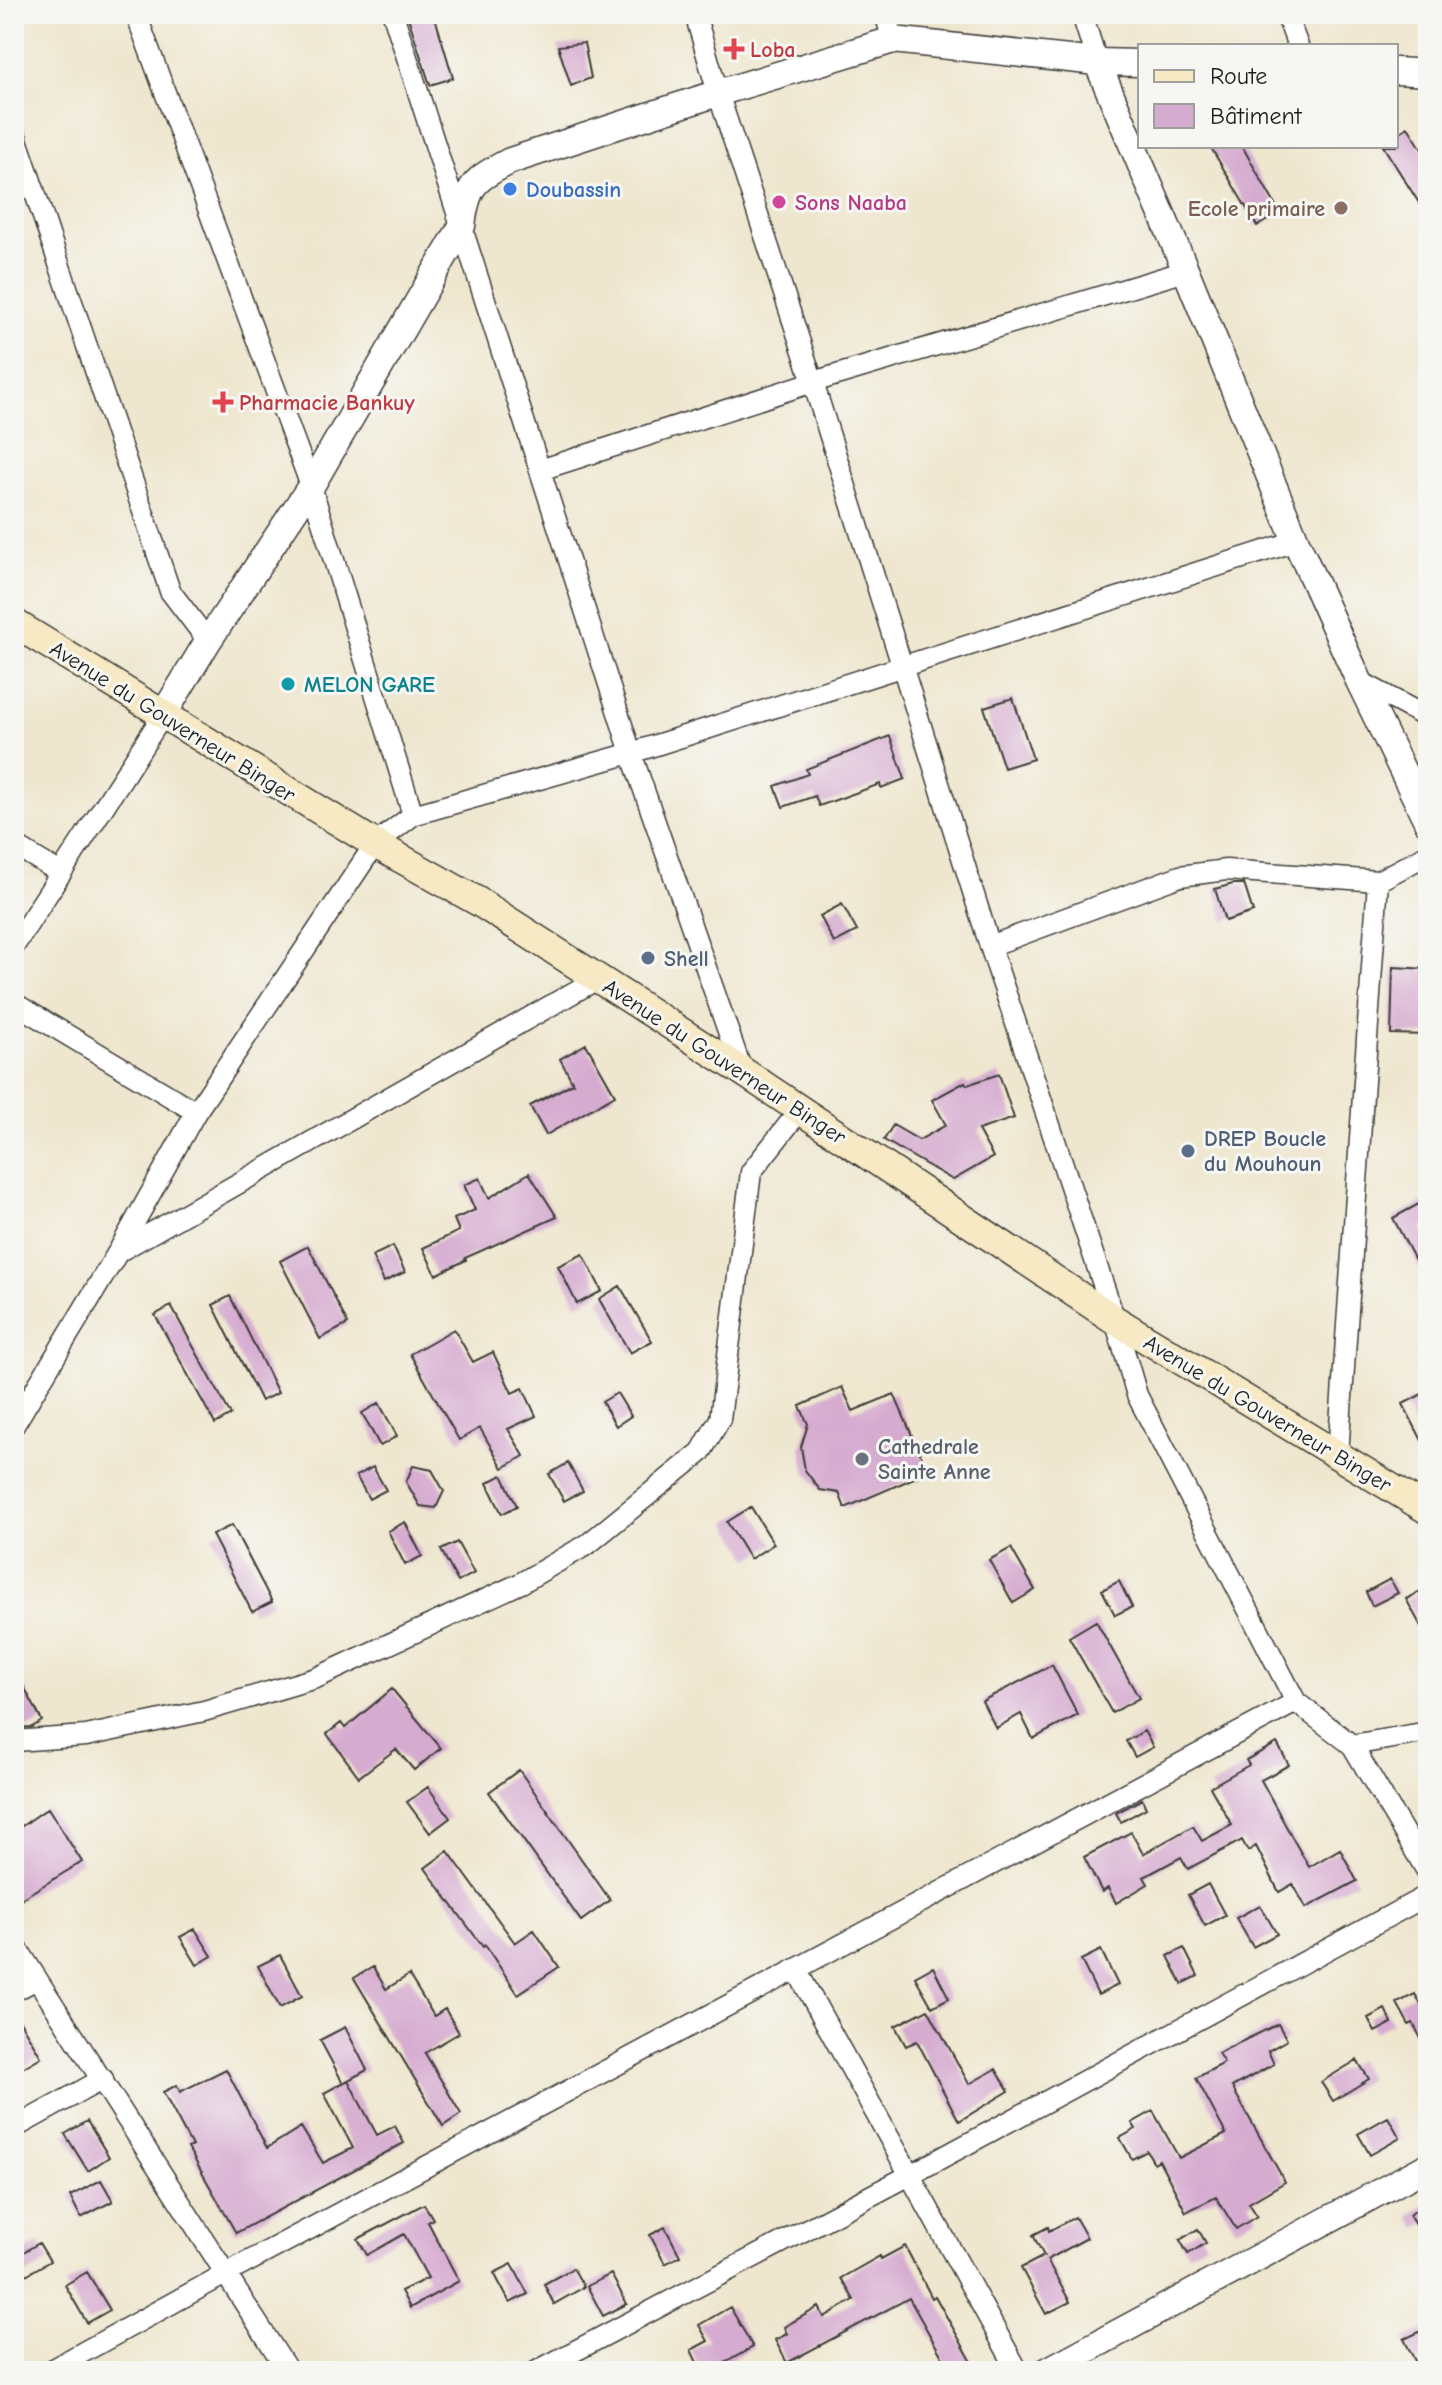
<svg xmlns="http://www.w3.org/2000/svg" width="1442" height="2385" font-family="'Comic Neue',sans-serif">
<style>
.building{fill:#d6abd0}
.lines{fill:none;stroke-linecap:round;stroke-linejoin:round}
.minor-casing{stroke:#3c3a37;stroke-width:23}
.tertiary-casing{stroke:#3c3a37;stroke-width:29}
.secondary-casing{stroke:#3c3a37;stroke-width:31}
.minor{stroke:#fff;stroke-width:20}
.tertiary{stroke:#fff;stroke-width:26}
.secondary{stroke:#f6e9c3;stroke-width:28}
.health-dot{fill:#e0444e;stroke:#f6f6f2;stroke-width:3}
.shop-dot{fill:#3f7fe0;stroke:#f6f6f2;stroke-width:3}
.hotel-dot{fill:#d1479c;stroke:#f6f6f2;stroke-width:3}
.education-dot{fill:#8d6e63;stroke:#f6f6f2;stroke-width:3}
.culture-dot{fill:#0f9aa8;stroke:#f6f6f2;stroke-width:3}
.service-dot{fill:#5c6f8a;stroke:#f6f6f2;stroke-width:3}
.worship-dot{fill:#6b7280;stroke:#f6f6f2;stroke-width:3}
.labels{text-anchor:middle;stroke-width:6;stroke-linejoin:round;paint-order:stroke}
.health-label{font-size:22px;font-weight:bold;fill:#be3a42;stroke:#f6f6f2;text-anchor:start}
.shop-label{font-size:22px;font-weight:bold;fill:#366cbe;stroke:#f6f6f2;text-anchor:start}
.hotel-label{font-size:22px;font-weight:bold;fill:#b23c85;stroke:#f6f6f2;text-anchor:start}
.education-label{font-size:22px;font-weight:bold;fill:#785e54;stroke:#f6f6f2;text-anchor:end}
.culture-label{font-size:22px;font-weight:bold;fill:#0d838f;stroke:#f6f6f2;text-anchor:start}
.street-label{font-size:22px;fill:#1c1c1c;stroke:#f6f6f2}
.service-label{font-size:22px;font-weight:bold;fill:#4e5e75;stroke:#f6f6f2;text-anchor:start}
.worship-label{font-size:22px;font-weight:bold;fill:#5b616d;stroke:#f6f6f2;text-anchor:start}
</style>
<rect width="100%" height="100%" fill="#f6f6f2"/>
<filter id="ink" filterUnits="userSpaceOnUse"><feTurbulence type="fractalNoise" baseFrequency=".0125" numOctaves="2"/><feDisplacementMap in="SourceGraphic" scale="16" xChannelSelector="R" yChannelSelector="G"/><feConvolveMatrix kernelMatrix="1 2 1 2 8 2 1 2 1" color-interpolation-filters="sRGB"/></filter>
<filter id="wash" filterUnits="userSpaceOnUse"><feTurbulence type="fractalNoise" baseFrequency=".006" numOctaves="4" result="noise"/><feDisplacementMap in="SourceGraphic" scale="32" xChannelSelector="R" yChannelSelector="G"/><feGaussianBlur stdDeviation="1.8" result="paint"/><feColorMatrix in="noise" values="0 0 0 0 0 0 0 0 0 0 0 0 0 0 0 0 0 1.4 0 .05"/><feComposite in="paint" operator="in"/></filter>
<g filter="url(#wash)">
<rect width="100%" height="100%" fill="#eee6ce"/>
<g id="blocks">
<!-- building -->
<path class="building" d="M 407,14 L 434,14 L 453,78 L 430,85 Z
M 584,43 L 591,78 L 571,86 L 558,46 Z
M 1408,127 L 1428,159 L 1428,217 L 1383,146 L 1396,146 L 1396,135 Z
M 1210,146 L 1242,146 L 1280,213 L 1257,226 Z
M 1013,698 L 1033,759 L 1004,768 L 984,707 Z
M 890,736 L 905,779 L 881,788 L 880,784 L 819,806 L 815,796 L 783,807 L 775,786 L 808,774 L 806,769 Z
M 1233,884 L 1244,884 L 1253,912 L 1225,921 L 1215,889 Z
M 842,904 L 857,931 L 834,943 L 820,916 Z
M 1393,967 L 1428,969 L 1428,1035 L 1391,1034 Z
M 586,1044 L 615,1095 L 546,1135 L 530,1106 L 573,1083 L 560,1059 Z
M 999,1074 L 1014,1118 L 978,1130 L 993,1157 L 953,1180 L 884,1140 L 893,1125 L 919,1140 L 946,1125 L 932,1100 L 965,1082 L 967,1085 Z
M 529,1173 L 557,1217 L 465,1258 L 466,1260 L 436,1275 L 423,1248 L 459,1231 L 454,1219 L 475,1210 L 464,1185 L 480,1178 L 489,1198 Z
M 1428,1199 L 1428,1225 L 1422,1229 L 1428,1241 L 1428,1285 L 1393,1218 Z
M 308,1246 L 348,1324 L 320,1339 L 280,1261 Z
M 393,1246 L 405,1272 L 384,1282 L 372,1256 Z
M 583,1254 L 602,1291 L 577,1304 L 558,1266 Z
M 620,1286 L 652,1341 L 630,1353 L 599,1299 Z
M 230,1296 L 278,1393 L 261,1401 L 213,1305 Z
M 171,1306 L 231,1415 L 215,1424 L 155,1315 Z
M 454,1329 L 473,1362 L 493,1352 L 512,1393 L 523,1388 L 536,1416 L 508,1429 L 524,1456 L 503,1468 L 480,1428 L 459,1440 L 410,1354 Z
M 842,1387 L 853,1411 L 894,1394 L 928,1472 L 845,1508 L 839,1493 L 820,1490 L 805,1470 L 801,1447 L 808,1424 L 800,1406 Z
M 1428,1391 L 1428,1452 L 1403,1404 Z
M 617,1393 L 631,1416 L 616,1426 L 602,1402 Z
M 379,1403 L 397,1436 L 380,1446 L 362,1413 Z
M 568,1463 L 583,1491 L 564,1501 L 549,1474 Z
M 413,1466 L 432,1470 L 444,1491 L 436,1508 L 420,1506 L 406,1482 Z
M 373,1467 L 386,1490 L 369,1499 L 356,1476 Z
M 502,1475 L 517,1506 L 502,1514 L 487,1483 Z
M 751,1507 L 774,1544 L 750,1559 L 727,1522 Z
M 405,1522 L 422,1556 L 405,1565 L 388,1531 Z
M 232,1525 L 272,1602 L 252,1612 L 212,1535 Z
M 457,1542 L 474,1573 L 458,1582 L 441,1550 Z
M 1011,1548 L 1035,1590 L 1013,1603 L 989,1560 Z
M 1390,1579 L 1398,1593 L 1372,1606 L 1366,1592 Z
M 1119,1581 L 1132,1607 L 1115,1615 L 1102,1590 Z
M 1428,1587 L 1428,1639 L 1406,1599 Z
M 1096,1621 L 1139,1698 L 1112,1713 L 1069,1637 Z
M 1052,1665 L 1078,1715 L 1033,1739 L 1021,1714 L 996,1728 L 982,1701 Z
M 14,1668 L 42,1721 L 32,1727 L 14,1728 Z
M 392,1689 L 441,1748 L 414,1770 L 396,1749 L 359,1777 L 327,1734 L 341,1723 L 345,1728 Z
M 1144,1731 L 1153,1747 L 1135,1757 L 1126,1741 Z
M 1277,1743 L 1289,1765 L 1261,1780 L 1293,1839 L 1309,1867 L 1340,1849 L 1357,1881 L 1306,1908 L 1293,1884 L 1279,1892 L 1256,1846 L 1248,1851 L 1242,1840 L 1188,1869 L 1181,1857 L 1144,1877 L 1148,1884 L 1116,1903 L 1108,1888 L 1102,1892 L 1084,1857 L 1131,1832 L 1143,1854 L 1193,1826 L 1202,1841 L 1232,1825 L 1210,1787 L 1249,1765 L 1246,1760 Z
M 519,1770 L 610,1900 L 581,1921 L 489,1792 Z
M 428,1787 L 450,1818 L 430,1833 L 407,1802 Z
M 1142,1799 L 1146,1808 L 1121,1822 L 1116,1813 Z
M 48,1808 L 82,1862 L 14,1903 L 14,1825 L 22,1826 Z
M 448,1851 L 515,1943 L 534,1930 L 559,1967 L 518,1994 L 485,1945 L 483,1947 L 425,1868 Z
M 1208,1884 L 1225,1915 L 1205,1926 L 1188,1895 Z
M 1260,1905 L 1277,1934 L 1253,1947 L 1236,1918 Z
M 195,1929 L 212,1956 L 197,1965 L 180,1937 Z
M 1184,1948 L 1198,1976 L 1182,1984 L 1168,1956 Z
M 1101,1950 L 1118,1985 L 1098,1995 L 1081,1960 Z
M 280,1955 L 302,1996 L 280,2008 L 258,1966 Z
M 373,1967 L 386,1989 L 409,1975 L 434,2016 L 445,2009 L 459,2033 L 425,2053 L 461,2114 L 443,2126 L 354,1978 Z
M 933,1967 L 949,1998 L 932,2007 L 915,1977 Z
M 1415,1994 L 1428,2018 L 1428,2052 L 1413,2023 L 1409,2025 L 1397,2003 Z
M 928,2009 L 969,2084 L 996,2069 L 1009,2091 L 959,2121 L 917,2041 L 906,2046 L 895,2026 Z
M 1385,2009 L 1392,2023 L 1375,2032 L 1368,2018 Z
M 14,2011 L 41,2057 L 14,2073 Z
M 1278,2024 L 1287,2040 L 1268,2051 L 1274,2064 L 1232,2087 L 1285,2182 L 1249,2203 L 1257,2216 L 1236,2229 L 1216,2197 L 1186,2212 L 1159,2160 L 1154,2163 L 1147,2151 L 1132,2159 L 1120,2138 L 1136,2129 L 1132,2123 L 1153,2111 L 1179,2158 L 1226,2134 L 1196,2078 L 1224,2063 L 1218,2053 Z
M 345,2027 L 367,2070 L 343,2083 L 320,2040 Z
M 1357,2060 L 1369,2079 L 1333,2101 L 1321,2082 Z
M 226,2069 L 267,2148 L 301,2127 L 323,2163 L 353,2148 L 324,2093 L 348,2080 L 377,2135 L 395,2126 L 404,2143 L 236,2233 L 188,2148 L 192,2146 L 163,2092 L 177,2085 L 180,2092 Z
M 1388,2117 L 1400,2138 L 1370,2155 L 1358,2134 Z
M 87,2121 L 109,2157 L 88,2171 L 65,2134 Z
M 101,2180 L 113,2201 L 81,2218 L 70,2196 Z
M 1428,2203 L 1428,2221 L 1417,2228 L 1409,2215 Z
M 424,2204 L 433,2219 L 428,2222 L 459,2281 L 410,2308 L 401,2291 L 428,2278 L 404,2234 L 367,2255 L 358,2239 Z
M 1075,2217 L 1087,2238 L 1047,2260 L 1070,2302 L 1046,2314 L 1021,2268 L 1044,2256 L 1033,2235 L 1048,2227 L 1049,2231 Z
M 665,2227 L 680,2256 L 665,2264 L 650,2235 Z
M 1198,2229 L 1206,2243 L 1188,2254 L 1180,2240 Z
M 39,2243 L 50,2261 L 26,2275 L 15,2257 Z
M 905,2246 L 932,2298 L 935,2296 L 977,2371 L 950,2371 L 909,2298 L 787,2363 L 775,2340 L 787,2334 L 784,2327 L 819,2307 L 824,2317 L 854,2300 L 841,2278 L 880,2256 L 881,2259 Z
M 512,2264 L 528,2294 L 510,2303 L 494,2273 Z
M 573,2268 L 584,2287 L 554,2304 L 544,2284 Z
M 87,2272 L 110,2310 L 87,2323 L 65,2285 Z
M 611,2274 L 627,2304 L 603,2316 L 587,2286 Z
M 730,2307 L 753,2347 L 721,2365 L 701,2371 L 691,2350 L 708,2341 L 699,2325 Z
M 1428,2328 L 1428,2357 L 1416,2363 L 1404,2339 Z"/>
</g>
</g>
<g filter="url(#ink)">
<use href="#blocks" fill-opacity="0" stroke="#3c3a37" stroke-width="2"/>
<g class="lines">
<defs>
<path id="minor" d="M 136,14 L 311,486 L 413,815
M 393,14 L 631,753 L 742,1071
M 695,14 L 718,93 L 813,382 L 990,946 L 1115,1320 L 1137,1395 L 1296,1702 L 1352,1745 L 1428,1873
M 885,14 L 893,40
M 1082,14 L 1097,62
M 1286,14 L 1298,46
M 14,131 L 170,591 L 208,641
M 540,470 L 813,382 L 1186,271
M 1359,681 L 1428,718
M 14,845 L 59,872
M 14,946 L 163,715
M 990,946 L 1180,876 L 1226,870 L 1378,881
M 14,1003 L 196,1112
M 118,1252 L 599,978
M 14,1425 L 118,1252 L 196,1112 L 375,844 L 413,815 L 631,753 L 1296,541
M 1338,1454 L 1378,881 L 1428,854
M 14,1741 L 86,1736 L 204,1711 L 316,1678 L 521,1583 L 588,1544 L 701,1452 L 720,1419 L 751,1172 L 800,1110
M 1352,1745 L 1428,1732
M 14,1943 L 288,2371
M 796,1969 L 1018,2371
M 14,1991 L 37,1979
M 14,2128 L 103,2079
M 49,2371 L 227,2273 L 1296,1702
M 537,2371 L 910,2175 L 1428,1895"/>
<path id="tertiary" d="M 1097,62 L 1186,271 L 1296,541 L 1359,681 L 1428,823
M 1396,71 L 1428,73
M 163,715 L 208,641 L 311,486 L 462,226 C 467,184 474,180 510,161 L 718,93 L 893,40 L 1097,62 L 1140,63
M 1047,2371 L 1428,2166"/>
<path id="secondary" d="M 14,623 L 375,844 L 479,902 L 742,1071 L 1115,1320 L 1428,1510"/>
</defs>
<!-- minor casing -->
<use href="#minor" class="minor-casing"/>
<!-- tertiary casing -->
<use href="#tertiary" class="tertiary-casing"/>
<!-- secondary casing -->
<use href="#secondary" class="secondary-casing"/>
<!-- minor -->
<use href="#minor" class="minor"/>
<!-- tertiary -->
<use href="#tertiary" class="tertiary"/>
<!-- secondary -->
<use href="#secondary" class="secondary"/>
</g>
</g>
<!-- markers -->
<g class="health-dot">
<path d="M730 37h8v8h8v8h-8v8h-8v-8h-8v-8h8z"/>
<path d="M219 390h8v8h8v8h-8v8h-8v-8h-8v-8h8z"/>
</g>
<circle class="shop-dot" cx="510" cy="189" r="8"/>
<circle class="hotel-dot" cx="779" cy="202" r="8"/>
<circle class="education-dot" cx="1341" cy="208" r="8"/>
<circle class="culture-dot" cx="288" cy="684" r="8"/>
<g class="service-dot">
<circle cx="648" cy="958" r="8"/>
<circle cx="1188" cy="1151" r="8"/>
</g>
<circle class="worship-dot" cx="862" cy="1459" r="8"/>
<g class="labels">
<!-- health labels -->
<g class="health-label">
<text x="750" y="57">Loba</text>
<text x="239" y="410">Pharmacie Bankuy</text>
</g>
<!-- shop labels -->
<g class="shop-label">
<text x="526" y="197">Doubassin</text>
</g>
<!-- hotel labels -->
<g class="hotel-label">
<text x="795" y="210">Sons Naaba</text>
</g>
<!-- education labels -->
<g class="education-label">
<text x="1325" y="216">Ecole primaire</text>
</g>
<!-- culture labels -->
<g class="culture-label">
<text x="304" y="692">MELON GARE</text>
</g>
<!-- street labels -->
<g class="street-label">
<text transform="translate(173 721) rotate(32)" y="8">Avenue du Gouverneur Binger</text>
<text transform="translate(725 1061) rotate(33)" y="8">Avenue du Gouverneur Binger</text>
<text transform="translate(1268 1413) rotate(31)" y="8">Avenue du Gouverneur Binger</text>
</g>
<!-- service labels -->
<g class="service-label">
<text x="664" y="966">Shell</text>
<text x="1204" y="1146">DREP Boucle<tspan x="1204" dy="25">du Mouhoun</tspan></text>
</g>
<!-- worship labels -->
<g class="worship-label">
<text x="878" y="1454">Cathedrale<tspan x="878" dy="25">Sainte Anne</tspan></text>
</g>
</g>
<!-- margin -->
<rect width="1442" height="2385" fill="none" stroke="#f6f6f2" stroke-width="48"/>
<!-- legend -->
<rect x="1138" y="44" width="260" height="104" fill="#f6f6f2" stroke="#9f9f9c" stroke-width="2"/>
<rect x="1154" y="70" width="40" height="12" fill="#f6e9c3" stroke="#9f9f9c" stroke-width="2"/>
<text x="1210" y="84" font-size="24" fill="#1c1c1c">Route</text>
<rect x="1154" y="104" width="40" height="24" fill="#d6abd0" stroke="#9f9f9c" stroke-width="2"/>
<text x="1210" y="124" font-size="24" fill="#1c1c1c">Bâtiment</text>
</svg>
